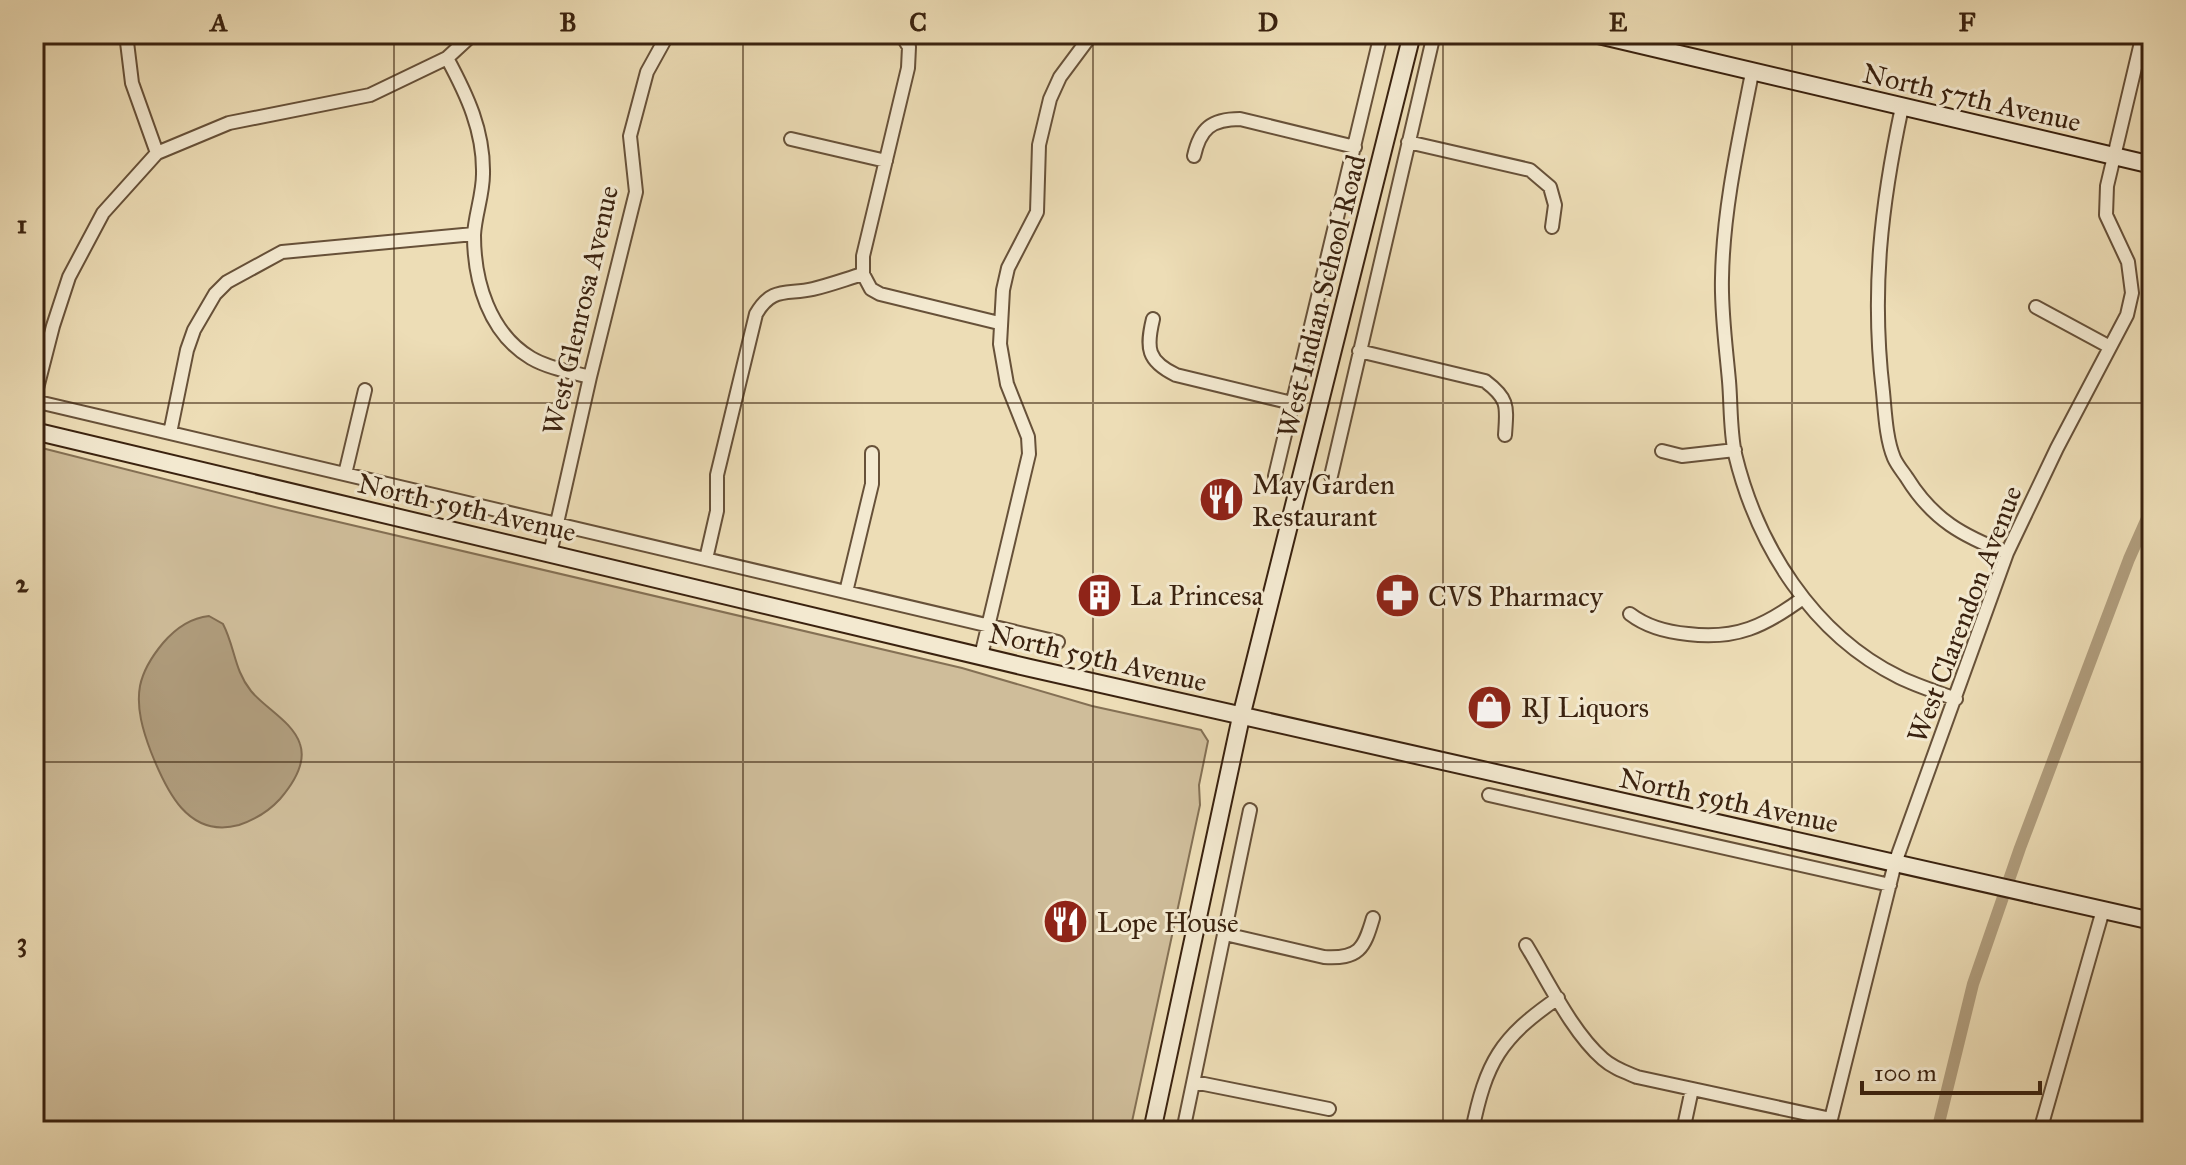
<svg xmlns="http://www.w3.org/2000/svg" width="2186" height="1165" font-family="'IM FELL Great Primer',serif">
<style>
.green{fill:#cfbd9a;stroke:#847054;stroke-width:2}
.water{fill:#b09d7d;stroke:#816c51;stroke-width:2}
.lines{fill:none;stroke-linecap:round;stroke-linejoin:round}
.canal{stroke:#b09d7d;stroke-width:12}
.street-casing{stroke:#675139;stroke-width:16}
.secondary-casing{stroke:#3a220f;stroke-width:20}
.street{stroke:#f3e9d0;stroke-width:12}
.secondary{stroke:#f3e9d0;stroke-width:16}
.grid{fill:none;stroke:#3a220f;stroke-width:2;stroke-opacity:0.55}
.labels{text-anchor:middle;stroke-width:6;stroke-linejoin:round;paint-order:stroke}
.street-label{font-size:28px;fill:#3a220f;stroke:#f3e9d0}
.poi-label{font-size:28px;fill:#3a220f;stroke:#f3e9d0;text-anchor:start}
.neatline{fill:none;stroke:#3a220f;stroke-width:3}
.grid-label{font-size:26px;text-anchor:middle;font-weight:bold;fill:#3a220f}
</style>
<rect width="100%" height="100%" fill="#edddb6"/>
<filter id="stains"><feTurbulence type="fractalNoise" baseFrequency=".0025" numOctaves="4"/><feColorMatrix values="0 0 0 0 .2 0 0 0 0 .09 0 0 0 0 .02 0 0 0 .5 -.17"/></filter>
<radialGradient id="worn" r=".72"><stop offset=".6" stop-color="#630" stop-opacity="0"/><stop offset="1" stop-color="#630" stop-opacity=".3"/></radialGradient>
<!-- green -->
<path class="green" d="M 34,446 L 279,508 L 962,668 L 1092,706 L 1201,730 L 1208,741 L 1199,785 L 1200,805 L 1130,1131 L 34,1131 Z"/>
<!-- water -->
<path class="water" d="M 209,616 L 223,624 C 235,647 234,670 251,691 C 265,708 293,722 300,744 C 307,764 292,785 280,799 C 269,811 254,820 239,825 C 188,839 166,790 151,752 C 143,731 136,708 140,686 C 143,671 153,655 163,643 C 175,629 190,618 209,616 Z"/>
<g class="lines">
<!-- canal -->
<path class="canal" d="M 1937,1131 L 1973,984 L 2020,848 L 2129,559 L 2152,507"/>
<defs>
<path id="street" d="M 126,34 L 132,83 L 157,153
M 447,58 C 467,95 484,131 483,174 C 483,195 475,215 474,235 C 474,281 489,333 531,358 C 548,368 571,372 590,377
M 1752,73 C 1739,139 1723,210 1722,278 C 1721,312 1726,347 1729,381 C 1731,404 1730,430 1735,454 C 1757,545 1812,634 1899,677 C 1917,686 1937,692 1956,699
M 1902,107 C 1881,205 1871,291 1883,392 C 1885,412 1886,439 1894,458 C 1897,465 1903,472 1907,478 C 1933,520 1963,536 2007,553
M 791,139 L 886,161
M 1408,142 L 1530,170 L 1550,187 L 1555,205 L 1552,227
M 1194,156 C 1200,129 1211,119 1240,119 L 1355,147
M 863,274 L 871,289 L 880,294 L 999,323
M 2036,307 L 2110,347
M 1153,319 C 1146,348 1147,361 1176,375 L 1292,403
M 1359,351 L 1485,381 C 1509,399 1507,406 1505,435
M 34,400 L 53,326 L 69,277 L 103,213 L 157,153 L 229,123 L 370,95 L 447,58 L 473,34
M 34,401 L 1058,642
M 170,433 L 187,350 L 194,330 L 215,294 L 227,282 L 282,252 L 474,234
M 1662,451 L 1682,456 L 1735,450
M 345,474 L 365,390
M 1275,476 L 1381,34
M 1331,476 L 1434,34
M 550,554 L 590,377 L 636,192 L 630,136 L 647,72 L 668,34
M 706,559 L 717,511 L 717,475 L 756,314 C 772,286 787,295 813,289 C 830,285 846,279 863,274 L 863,256 L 908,68 L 909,47 L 901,34
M 846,592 L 872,484 L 872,453
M 1630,614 C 1647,627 1666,632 1688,634 C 1736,640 1765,626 1803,598
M 981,656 L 1029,454 L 1028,437 L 1007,384 L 1000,344 L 1003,290 L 1008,268 L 1037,212 L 1039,145 L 1050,99 L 1060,77 L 1092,34
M 1489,795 L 1890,885
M 1225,934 L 1324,957 C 1359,959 1364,949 1373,918
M 1526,945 C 1548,981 1572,1032 1603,1059 C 1613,1068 1625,1072 1637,1077 L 1831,1119
M 1194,1082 L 1329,1109
M 1183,1131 L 1250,810
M 1472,1131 C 1486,1062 1500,1038 1558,998
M 1683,1131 L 1692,1089
M 1828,1131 L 1895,863 L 2007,553 L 2057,448 L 2127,315 L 2132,293 L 2128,262 L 2106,215 L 2107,186 L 2143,34
M 2040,1131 L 2103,910"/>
<path id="secondary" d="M 1594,34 L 2152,165
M 34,431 L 1030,668 L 2152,921
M 1152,1131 L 1241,717 L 1412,34"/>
</defs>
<!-- street casing -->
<use href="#street" class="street-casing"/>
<!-- secondary casing -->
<use href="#secondary" class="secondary-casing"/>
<!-- street -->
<use href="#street" class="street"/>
<!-- secondary -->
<use href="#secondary" class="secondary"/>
</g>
<!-- grid -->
<path class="grid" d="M 394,34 L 394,1131M 743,34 L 743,1131M 1093,34 L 1093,1131M 1443,34 L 1443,1131M 1792,34 L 1792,1131M 34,403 L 2152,403M 34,762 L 2152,762"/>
<!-- icons -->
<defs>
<symbol id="restaurant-disc" viewBox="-11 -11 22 22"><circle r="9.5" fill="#8f2418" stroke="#f3e9d0"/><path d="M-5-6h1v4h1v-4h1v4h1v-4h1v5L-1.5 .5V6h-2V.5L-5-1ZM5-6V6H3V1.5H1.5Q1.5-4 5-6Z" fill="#fff"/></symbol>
<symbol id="building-disc" viewBox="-11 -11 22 22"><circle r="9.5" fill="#8f2418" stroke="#f3e9d0"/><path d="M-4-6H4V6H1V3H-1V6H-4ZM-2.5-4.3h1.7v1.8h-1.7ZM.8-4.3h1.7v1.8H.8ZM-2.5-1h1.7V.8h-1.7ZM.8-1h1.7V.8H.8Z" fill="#fff"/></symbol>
<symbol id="pharmacy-disc" viewBox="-11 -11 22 22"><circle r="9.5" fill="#8f2418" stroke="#f3e9d0"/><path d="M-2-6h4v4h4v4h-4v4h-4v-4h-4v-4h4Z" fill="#fff"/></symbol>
<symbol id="shop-disc" viewBox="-11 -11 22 22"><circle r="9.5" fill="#8f2418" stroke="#f3e9d0"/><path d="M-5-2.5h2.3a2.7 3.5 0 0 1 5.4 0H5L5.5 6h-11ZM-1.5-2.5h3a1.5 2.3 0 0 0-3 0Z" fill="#fff"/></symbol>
</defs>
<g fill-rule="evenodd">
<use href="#restaurant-disc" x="1196" y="474" width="51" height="51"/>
<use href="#building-disc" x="1074" y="570" width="51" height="51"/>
<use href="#pharmacy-disc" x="1372" y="570" width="51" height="51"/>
<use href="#shop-disc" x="1464" y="682" width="51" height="51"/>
<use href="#restaurant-disc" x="1040" y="896" width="51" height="51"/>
</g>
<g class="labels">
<!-- street labels -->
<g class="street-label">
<text transform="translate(1972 97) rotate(13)" y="10">North 57th Avenue</text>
<text transform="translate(1321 296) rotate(-76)" y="10">West Indian School Road</text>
<text transform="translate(580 310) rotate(-77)" y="10">West Glenrosa Avenue</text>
<text transform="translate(467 507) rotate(13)" y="10">North 59th Avenue</text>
<text transform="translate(1964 614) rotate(-69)" y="10">West Clarendon Avenue</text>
<text transform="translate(1098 657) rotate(13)" y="10">North 59th Avenue</text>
<text transform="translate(1729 800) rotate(12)" y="10">North 59th Avenue</text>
</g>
<!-- poi labels -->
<g class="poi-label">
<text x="1252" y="494">May Garden<tspan x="1252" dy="32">Restaurant</tspan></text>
<text x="1130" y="605">La Princesa</text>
<text x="1428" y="606">CVS Pharmacy</text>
<text x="1521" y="717">RJ Liquors</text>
<text x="1097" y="932">Lope House</text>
</g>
</g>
<!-- margin -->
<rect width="2186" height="1165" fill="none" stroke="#edddb6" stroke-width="88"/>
<!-- scale -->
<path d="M1862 1081v12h178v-12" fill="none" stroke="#3a220f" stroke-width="4"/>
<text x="1874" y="1081" font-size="24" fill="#3a220f" stroke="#f3e9d0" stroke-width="6" paint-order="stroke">100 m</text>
<rect x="44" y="44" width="2098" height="1077" class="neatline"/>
<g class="grid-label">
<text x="219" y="31">A</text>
<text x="568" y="31">B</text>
<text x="918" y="31">C</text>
<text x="1268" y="31">D</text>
<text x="1618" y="31">E</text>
<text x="1967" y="31">F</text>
<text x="22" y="233">1</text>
<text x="22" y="592">2</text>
<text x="22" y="951">3</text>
</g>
<rect width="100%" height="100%" filter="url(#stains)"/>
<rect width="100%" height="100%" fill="url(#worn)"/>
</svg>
